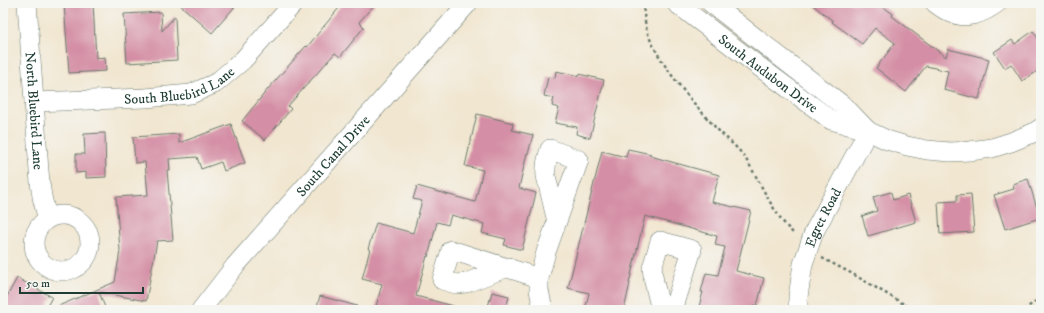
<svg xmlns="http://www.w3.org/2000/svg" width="1044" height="313" font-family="'IM FELL DW Pica',serif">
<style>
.building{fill:#d48ea5}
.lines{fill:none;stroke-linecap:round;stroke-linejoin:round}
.minor-casing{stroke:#68786b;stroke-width:20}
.path{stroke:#68786b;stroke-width:2.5;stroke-dasharray:3 3;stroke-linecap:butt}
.minor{stroke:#fff;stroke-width:19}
.labels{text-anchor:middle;stroke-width:3;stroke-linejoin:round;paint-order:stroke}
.street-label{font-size:14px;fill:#1f3d34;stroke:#f6f6f2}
</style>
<rect width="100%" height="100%" fill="#f6f6f2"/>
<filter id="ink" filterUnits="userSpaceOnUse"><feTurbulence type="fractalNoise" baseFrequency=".025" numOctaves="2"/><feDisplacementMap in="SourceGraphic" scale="8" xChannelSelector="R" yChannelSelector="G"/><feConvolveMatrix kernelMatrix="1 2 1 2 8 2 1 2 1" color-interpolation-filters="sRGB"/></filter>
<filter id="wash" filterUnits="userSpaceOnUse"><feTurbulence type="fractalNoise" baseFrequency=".012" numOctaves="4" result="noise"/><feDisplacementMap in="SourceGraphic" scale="16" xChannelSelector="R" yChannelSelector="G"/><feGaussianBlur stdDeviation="0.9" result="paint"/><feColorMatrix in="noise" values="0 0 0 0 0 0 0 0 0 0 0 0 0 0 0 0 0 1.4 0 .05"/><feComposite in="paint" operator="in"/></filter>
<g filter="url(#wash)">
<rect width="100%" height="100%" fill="#f1e6d0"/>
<g id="blocks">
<!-- building -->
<path class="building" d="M 64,3 L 93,3 L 96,58 L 105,57 L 106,71 L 69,73 Z
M 178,3 L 238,3 L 212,33 Z
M 343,3 L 376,3 L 359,22 L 364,27 L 340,57 L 335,53 L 288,106 L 291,109 L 265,140 L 242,121 L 268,89 L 306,46 L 307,47 Z
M 810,3 L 878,3 L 893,14 L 892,16 L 946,57 L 948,49 L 989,59 L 979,99 L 944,90 L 948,71 L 926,66 L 906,92 L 876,68 L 895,43 L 875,28 L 862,44 L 832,22 L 833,21 Z
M 161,12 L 162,31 L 175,16 L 177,60 L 127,63 L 124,14 Z
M 1033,31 L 1041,43 L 1041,69 L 1022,81 L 1011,64 L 1005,68 L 994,52 L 1012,40 L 1015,44 Z
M 556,71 L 579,76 L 579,74 L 604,80 L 590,138 L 576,134 L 577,127 L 555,123 L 559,108 L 552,106 L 554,98 L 544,96 L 548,77 L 555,78 Z
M 477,114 L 513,123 L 512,130 L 533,135 L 528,154 L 527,153 L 519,188 L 536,193 L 522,250 L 504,245 L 506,239 L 482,233 L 484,224 L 451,215 L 448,225 L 437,222 L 428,257 L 427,256 L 416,296 L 453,306 L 452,310 L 375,310 L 382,284 L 362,279 L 370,249 L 368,249 L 376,223 L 413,233 L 422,201 L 413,199 L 417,186 L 475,202 L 483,170 L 465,166 Z
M 231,124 L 245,163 L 224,171 L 221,162 L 201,169 L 197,157 L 169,159 L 170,170 L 167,170 L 173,240 L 157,241 L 146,301 L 99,292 L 106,310 L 49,310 L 115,282 L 120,251 L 116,197 L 148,195 L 145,162 L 135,163 L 133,137 L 179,134 L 179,143 Z
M 105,133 L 106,177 L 86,178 L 86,172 L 76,173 L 76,154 L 85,154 L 84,134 Z
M 628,149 L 651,154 L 650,156 L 719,175 L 712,202 L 751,211 L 736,271 L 764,278 L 757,306 L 754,305 L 753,310 L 698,310 L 703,292 L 701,292 L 706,273 L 718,275 L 725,247 L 715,245 L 717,236 L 645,216 L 629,283 L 630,283 L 624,310 L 585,310 L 589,293 L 568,288 L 602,151 L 626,157 Z
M 1028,179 L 1040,218 L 1005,229 L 994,195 L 1014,189 L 1013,184 Z
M 891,192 L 893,200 L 908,195 L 916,222 L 868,236 L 862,216 L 877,211 L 873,197 Z
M 971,194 L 974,232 L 940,234 L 938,202 L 957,201 L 957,195 Z
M 17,278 L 52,297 L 45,310 L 3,310 L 3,304 Z
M 492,292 L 509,296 L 506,310 L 487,310 Z
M 320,296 L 357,306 L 356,310 L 316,310 Z"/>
</g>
</g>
<g filter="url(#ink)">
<use href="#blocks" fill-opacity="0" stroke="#68786b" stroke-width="1"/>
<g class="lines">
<defs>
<g id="minor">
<path id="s1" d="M 27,3 L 39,171 C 40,187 42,203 48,218"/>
<path id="s2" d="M 676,3 L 757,65 L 831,120 L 868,131 L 887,140 L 907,146 L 927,150 L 950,152 L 970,151 L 992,148 L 1011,142 L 1033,133 L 1041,128"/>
<path d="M 711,3 L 793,67 L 845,107 L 867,130"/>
<path d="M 935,3 C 939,6 944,10 949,12 C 967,20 982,14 997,3"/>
<path id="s3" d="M 34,102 L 145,98 L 191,94 L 216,83 L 243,60 L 294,3"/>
<circle cx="62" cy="243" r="28"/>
<path d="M 508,267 L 466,283 L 456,284 L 442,280 L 451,250 L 539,278"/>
<path id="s4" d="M 201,310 L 235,266 L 468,3"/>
<path d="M 543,310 L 539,290 L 539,278 L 546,252 L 579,160 L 550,149 C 547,159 545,166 546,176 L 557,222"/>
<path d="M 661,310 L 654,282 L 652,268 L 660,241 L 692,250 L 673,310"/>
<path id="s5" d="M 798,310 L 798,297 L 803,264 L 814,232 L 868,131"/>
</g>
</defs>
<!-- minor casing -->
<use href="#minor" class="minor-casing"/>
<!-- path -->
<path class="path" d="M 643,3 C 644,15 645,28 650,39 C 664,70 694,104 717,129 C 726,138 735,145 743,155 C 761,181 771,212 794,234
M 822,258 L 851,273 L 914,310
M 1024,310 L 1041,297"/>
<!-- minor -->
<use href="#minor" class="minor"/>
</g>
</g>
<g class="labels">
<!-- street labels -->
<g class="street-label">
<text dy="5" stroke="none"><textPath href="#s2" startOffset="116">South Audubon Drive</textPath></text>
<text dy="5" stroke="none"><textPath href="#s3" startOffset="148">South Bluebird Lane</textPath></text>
<text dy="5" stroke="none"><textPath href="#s1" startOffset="108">North Bluebird Lane</textPath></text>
<text dy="5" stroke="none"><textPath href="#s4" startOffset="203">South Canal Drive</textPath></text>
<text dy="5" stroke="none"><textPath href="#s5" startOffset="97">Egret Road</textPath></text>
</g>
</g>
<!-- margin -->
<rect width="1044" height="313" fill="none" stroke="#f6f6f2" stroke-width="16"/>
<!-- scale -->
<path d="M20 287v6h123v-6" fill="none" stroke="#1f3d34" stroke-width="2"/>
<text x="26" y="287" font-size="12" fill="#1f3d34" stroke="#f6f6f2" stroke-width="3" paint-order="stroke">50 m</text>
</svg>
